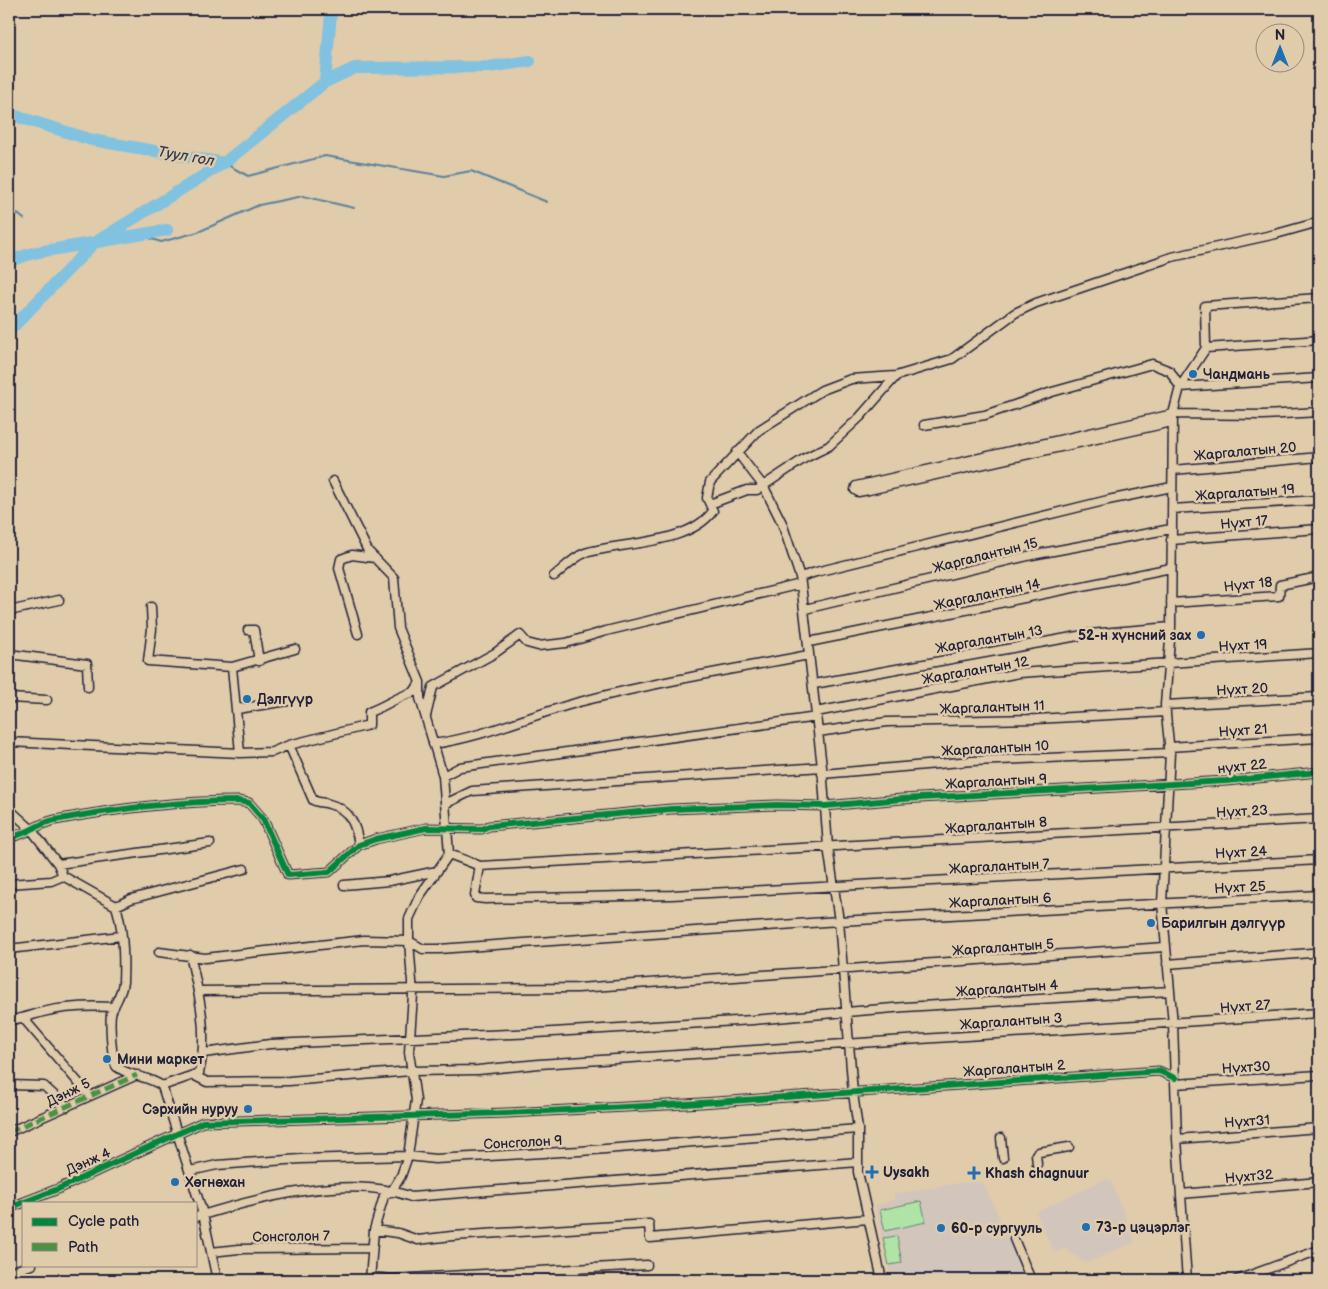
<svg xmlns="http://www.w3.org/2000/svg" width="1328" height="1289" font-family="'Balsamiq Sans',sans-serif">
<style>
.built{fill:#d2c5bc}
.park{fill:#afe4a6;stroke:#688370}
.lines{fill:none;stroke-linecap:round;stroke-linejoin:round}
.stream{stroke:#5a829e;stroke-width:2}
.river{stroke:#80c2e0;stroke-width:12}
.minor-casing{stroke:#22223b;stroke-width:11}
.minor{stroke:#e0cbaa;stroke-width:8}
.quiet{stroke:#4a9344;stroke-width:5;stroke-dasharray:10 5;stroke-linecap:butt}
.cycleway-casing{stroke:#e0cbaa;stroke-width:9}
.cycleway{stroke:#00873e;stroke-width:6}
.poi-dot{fill:#1f6fb2;stroke:#e0cbaa;stroke-width:2}
.labels{text-anchor:middle;stroke-width:5;stroke-linejoin:round;paint-order:stroke}
.poi-label{font-size:14px;font-weight:bold;fill:#22223b;stroke:#e0cbaa;text-anchor:start}
.street-label{font-size:14px;fill:#22223b;stroke:#e0cbaa}
.water-label{font-size:15px;font-style:italic;fill:#303a54;stroke:#e0cbaa}
</style>
<rect width="100%" height="100%" fill="#e0cbaa"/>
<filter id="ink" filterUnits="userSpaceOnUse"><feTurbulence type="fractalNoise" baseFrequency=".02" numOctaves="2"/><feDisplacementMap in="SourceGraphic" scale="10" xChannelSelector="R" yChannelSelector="G"/><feConvolveMatrix kernelMatrix="1 2 1 2 8 2 1 2 1" color-interpolation-filters="sRGB"/></filter>
<g filter="url(#ink)">
<!-- built -->
<path class="built" d="M 1106,1179 L 1111,1181 L 1135,1242 L 1085,1263 L 1065,1248 L 1054,1253 L 1036,1212 Z
M 983,1182 L 1027,1280 L 891,1280 L 875,1206 L 894,1200 L 894,1194 L 960,1183 Z"/>
<!-- park -->
<path class="park" d="M 921,1201 L 926,1222 L 885,1231 L 880,1210 Z
M 897,1236 L 902,1263 L 889,1265 L 883,1238 Z"/>
<g class="lines">
<!-- stream -->
<path class="stream" d="M 224,163 L 248,176 L 325,156 L 444,176 L 471,171 L 547,202
M 9,207 L 24,219
M 140,235 L 161,242 L 198,232 L 259,205 L 303,196 L 354,208"/>
<!-- river -->
<path class="river" d="M 325,82 L 355,68 L 488,67 L 530,61
M 9,114 L 92,140 L 224,163 L 325,82 L 331,13 L 334,9
M 9,261 L 33,253 L 167,230
M 9,331 L 94,243 L 224,163"/>
<defs>
<path id="minor" d="M 1206,348 L 1319,340
M 1172,422 L 869,490 L 858,492 L 855,490 L 856,486 L 1173,414 L 1263,415 L 1319,412
M 924,425 L 985,415 L 1052,392 L 1152,364 L 1170,371 L 1180,387 L 1206,348 L 1205,306 L 1319,298
M 737,452 L 764,487 L 782,523 L 800,577
M 1173,470 L 1319,457
M 333,481 L 368,551 L 394,578 L 398,628 L 420,682 L 420,698 L 443,776 L 449,854 L 419,897 L 409,919 L 409,941 L 413,995 L 409,1052 L 416,1100 L 408,1156 L 401,1176 L 393,1189 L 384,1196 L 374,1230 L 370,1280
M 710,504 L 747,490 L 757,490 L 805,458 L 829,446 L 860,417 L 896,376 L 952,359 L 1015,313 L 1036,303 L 1172,257 L 1276,234 L 1319,222
M 9,505 L 10,505
M 1172,509 L 1319,500
M 1171,540 L 1319,529
M 554,576 C 563,569 574,557 585,553 C 622,542 688,545 713,511 L 707,498 L 710,482 L 759,430 L 822,390 L 851,379 L 896,376
M 801,584 L 822,767 L 828,847 L 839,921 L 853,1093 L 858,1129 L 858,1172 L 882,1280
M 1171,603 L 1279,596 L 1280,585 L 1319,577
M 151,607 L 152,629 L 148,661 L 232,667 L 240,753
M 805,609 L 1032,555 L 1171,529
M 9,611 L 59,600
M 248,630 L 254,630 L 259,661
M 358,634 L 339,568 L 341,559 L 352,555 L 375,558
M 809,642 L 1171,568
M 9,654 L 87,664 L 88,687
M 232,667 L 295,649
M 814,684 L 1089,634 L 1171,627
M 9,698 L 47,700
M 1165,705 L 1319,697
M 237,709 L 288,701
M 816,712 L 1019,673 L 1319,653
M 426,716 L 433,687 L 495,653 L 520,635 L 527,643 L 538,646 L 566,643 L 606,631 L 801,584 L 800,577 L 816,572 L 1108,500 L 1172,487
M 818,732 L 887,722 L 1036,719 L 1166,712
M 9,742 L 240,753 L 272,752 L 289,745 L 313,800 C 318,803 323,802 329,804 C 350,809 356,825 359,845
M 433,744 C 485,737 533,714 583,701 C 657,682 734,669 809,655
M 289,745 L 369,725 L 369,712 C 386,706 398,696 414,692 L 419,684
M 1168,747 L 1319,738
M 822,774 L 972,761 L 1170,753
M 443,776 L 460,767 L 817,717
M 445,804 L 472,791 L 822,767
M 9,809 L 30,828 L 58,864 L 63,876 L 116,906 C 123,928 124,959 123,982 C 122,995 114,1003 111,1014 C 110,1022 111,1062 117,1067 C 128,1076 149,1076 162,1086 L 203,1214 L 217,1280
M 9,837 C 25,836 38,823 55,820 C 114,809 177,801 238,801 L 249,803 L 263,819 L 288,875 L 329,872 L 359,845 L 376,839 L 426,828 L 482,829 L 489,826 L 671,809 L 777,805 L 825,806 L 902,799 L 1226,781 L 1319,772
M 449,854 L 480,866 L 1319,819
M 58,864 L 210,843
M 480,866 L 475,895 L 476,898 L 485,899 L 672,895 L 1319,860
M 9,884 L 51,881 L 63,876
M 344,885 L 389,881 L 437,871
M 116,906 L 131,899 L 244,869
M 9,949 L 121,936
M 159,952 L 205,958 L 364,940 L 409,941 L 423,949 L 439,949 L 839,921 L 1319,895
M 1167,964 L 1311,953
M 198,991 L 578,988 L 1165,947
M 24,1019 L 89,1095
M 9,1020 C 22,1019 31,1015 43,1012 C 66,1006 90,1006 114,1007
M 204,1053 L 270,1044 L 536,1033 L 753,1020 L 905,1007 L 1170,991
M 193,1075 L 207,1082 L 289,1081 L 411,1071 L 478,1070 L 539,1064 L 1319,1013
M 1175,1084 L 1319,1075
M 9,1085 L 44,1086 L 67,1107
M 162,1086 L 199,1073 C 209,1034 199,993 190,955
M 9,1132 L 137,1075
M 1001,1138 L 1003,1158
M 1177,1139 L 1319,1128
M 1037,1164 L 1036,1154 L 1039,1152 L 1069,1147
M 190,1171 L 217,1165 L 301,1159 L 408,1156 L 435,1159 L 580,1151 L 858,1129
M 1181,1194 L 1319,1182
M 9,1208 L 58,1189 L 203,1122 L 507,1113 L 686,1104 L 1159,1071 L 1175,1078
M 196,1217 C 256,1198 351,1173 411,1197 L 858,1162
M 374,1230 L 398,1233 L 418,1240 L 452,1236 L 649,1224 L 650,1238 L 868,1219
M 1014,1239 L 1031,1280
M 211,1252 L 239,1249 L 372,1248
M 9,1272 L 32,1265
M 370,1277 L 392,1279 L 647,1265
M 1187,1280 L 1177,1139 L 1173,1024 L 1162,903 L 1170,753 L 1165,705 L 1171,627 L 1173,414 L 1180,387 L 1319,378
M 1237,1280 L 1319,1250"/>
</defs>
<!-- minor casing -->
<use href="#minor" class="minor-casing"/>
<!-- minor -->
<use href="#minor" class="minor"/>
<!-- quiet -->
<path class="quiet" d="M 9,1132 L 137,1075"/>
<defs>
<path id="cycleway" d="M 9,837 C 25,836 38,823 55,820 C 114,809 177,801 238,801 L 249,803 L 263,819 L 288,875 L 329,872 L 359,845 L 376,839 L 426,828 L 482,829 L 489,826 L 671,809 L 777,805 L 825,806 L 902,799 L 1226,781 L 1319,772
M 9,1208 L 58,1189 L 203,1122 L 507,1113 L 686,1104 L 1159,1071 L 1175,1078"/>
</defs>
<!-- cycleway casing -->
<use href="#cycleway" class="cycleway-casing"/>
<!-- cycleway -->
<use href="#cycleway" class="cycleway"/>
</g>
</g>
<!-- markers -->
<g class="poi-dot">
<circle cx="1193" cy="374" r="5"/>
<circle cx="1201" cy="635" r="5"/>
<circle cx="247" cy="699" r="5"/>
<circle cx="1151" cy="923" r="5"/>
<circle cx="107" cy="1059" r="5"/>
<circle cx="248" cy="1109" r="5"/>
<path d="M869.5 1164.5h5v5h5v5h-5v5h-5v-5h-5v-5h5z"/>
<path d="M971.5 1165.5h5v5h5v5h-5v5h-5v-5h-5v-5h5z"/>
<circle cx="175" cy="1182" r="5"/>
<circle cx="1086" cy="1227" r="5"/>
<circle cx="941" cy="1228" r="5"/>
</g>
<g class="labels">
<!-- poi labels -->
<g class="poi-label">
<text x="1203" y="379">Чандмань</text>
<text x="1191" y="640" text-anchor="end">52-н хүнсний зах</text>
<text x="257" y="704">Дэлгүүр</text>
<text x="1161" y="928">Барилгын дэлгүүр</text>
<text x="117" y="1064">Мини маркет</text>
<text x="238" y="1114" text-anchor="end">Сэрхийн нуруу</text>
<text x="883" y="1177">Uysakh</text>
<text x="985" y="1178">Khash chagnuur</text>
<text x="185" y="1187">Хөгнөхан</text>
<text x="1096" y="1232">73-р цэцэрлэг</text>
<text x="951" y="1233">60-р сургууль</text>
</g>
<!-- street labels -->
<g class="street-label">
<text transform="translate(1245 451) rotate(-5)" y="5">Жаргалатын 20</text>
<text transform="translate(1245 492) rotate(-4)" y="5">Жаргалатын 19</text>
<text transform="translate(1244 522) rotate(-5)" y="5">Нүхт 17</text>
<text transform="translate(985 555) rotate(-14)" y="5">Жаргалантын 15</text>
<text transform="translate(1248 584) rotate(-6)" y="5">Нүхт 18</text>
<text transform="translate(987 594) rotate(-12)" y="5">Жаргалантын 14</text>
<text transform="translate(989 639) rotate(-10)" y="5">Жаргалантын 13</text>
<text transform="translate(1243 645) rotate(-3)" y="5">Нүхт 19</text>
<text transform="translate(975 670) rotate(-10)" y="5">Жаргалантын 12</text>
<text transform="translate(1242 689) rotate(-3)" y="5">Нүхт 20</text>
<text transform="translate(992 707) rotate(-2)" y="5">Жаргалантын 11</text>
<text transform="translate(1243 730) rotate(-4)" y="5">Нүхт 21</text>
<text transform="translate(995 748) rotate(-3)" y="5">Жаргалантын 10</text>
<text transform="translate(1242 766) rotate(-6)" y="5">нүхт 22</text>
<text transform="translate(996 781) rotate(-3)" y="5">Жаргалантын 9</text>
<text transform="translate(1242 811) rotate(-3)" y="5">Нүхт 23</text>
<text transform="translate(996 825) rotate(-4)" y="5">Жаргалантын 8</text>
<text transform="translate(1241 852) rotate(-3)" y="5">Нүхт 24</text>
<text transform="translate(999 866) rotate(-3)" y="5">Жаргалантын 7</text>
<text transform="translate(1240 887) rotate(-3)" y="5">Нүхт 25</text>
<text transform="translate(1000 900) rotate(-3)" y="5">Жаргалантын 6</text>
<text transform="translate(1003 947) rotate(-4)" y="5">Жаргалантын 5</text>
<text transform="translate(1007 988) rotate(-4)" y="5">Жаргалантын 4</text>
<text transform="translate(1245 1006) rotate(-4)" y="5">Нүхт 27</text>
<text transform="translate(1011 1021) rotate(-4)" y="5">Жаргалантын 3</text>
<text transform="translate(1246 1067) rotate(-3)" y="5">Нүхт30</text>
<text transform="translate(1014 1068) rotate(-4)" y="5">Жаргалантын 2</text>
<text transform="translate(68 1092) rotate(-26)" y="5">Дэнж 5</text>
<text transform="translate(1247 1121) rotate(-4)" y="5">Нүхт31</text>
<text transform="translate(523 1142) rotate(-3)" y="5">Сонсголон 9</text>
<text transform="translate(88 1161) rotate(-24)" y="5">Дэнж 4</text>
<text transform="translate(1249 1176) rotate(-5)" y="5">Нүхт32</text>
<text transform="translate(291 1236) rotate(-1)" y="5">Сонсголон 7</text>
</g>
<!-- water labels -->
<g class="water-label">
<text transform="translate(186 156) rotate(10)" y="5">Туул гол</text>
</g>
</g>
<!-- margin -->
<rect width="1328" height="1289" fill="none" stroke="#e0cbaa" stroke-width="30"/>
<rect x="15" y="15" width="1298" height="1259" fill="none" stroke="#22223b" stroke-width="2" filter="url(#ink)"/>
<!-- legend -->
<rect x="22" y="1202" width="175" height="65" fill="#e0cbaa" stroke="#94877e"/>
<rect x="32" y="1218" width="25" height="8" fill="#00873e" stroke="#94877e"/>
<text x="68" y="1226" font-size="15" fill="#22223b">Cycle path</text>
<rect x="32" y="1243" width="25" height="8" fill="#4a9344" stroke="#94877e"/>
<text x="68" y="1252" font-size="15" fill="#22223b">Path</text>
<!-- north arrow -->
<g transform="translate(1280 48)"><circle r="24" fill="#e0cbaa" stroke="#94877e"/>
<path d="M0-4L9 19L0 12L-9 19Z" fill="#1f6fb2"/>
<text y="-8" font-size="14" font-weight="bold" text-anchor="middle" fill="#22223b">N</text>
</g>
</svg>
